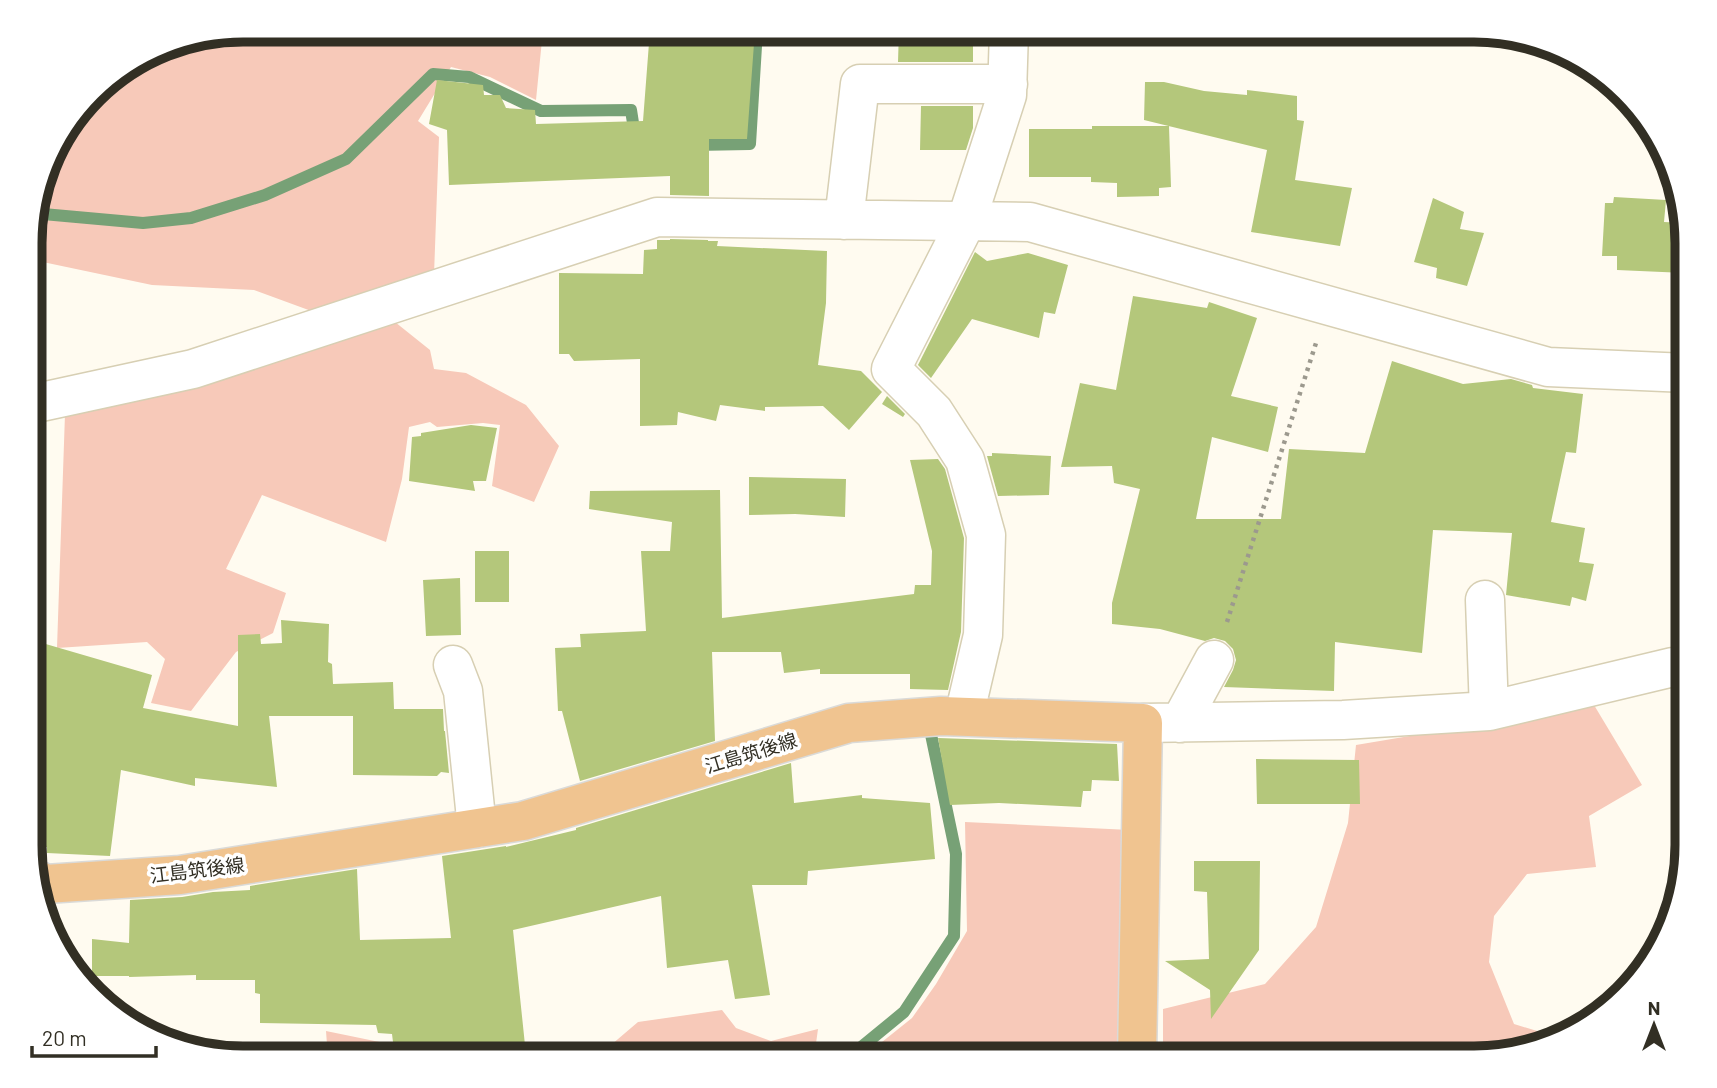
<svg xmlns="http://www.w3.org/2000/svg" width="1717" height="1088" font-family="Barlow,'Noto Sans JP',sans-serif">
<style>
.green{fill:#f7c9b9}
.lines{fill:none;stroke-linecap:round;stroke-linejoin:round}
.stream{stroke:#77a176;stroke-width:12}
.building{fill:#b4c77b}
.minor-casing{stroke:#d7cfb3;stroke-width:41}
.major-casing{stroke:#dadad8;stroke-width:41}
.path{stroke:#9c998e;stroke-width:4.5;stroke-dasharray:3.5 5;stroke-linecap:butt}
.minor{stroke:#fff;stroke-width:38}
.major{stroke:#f0c490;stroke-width:38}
.labels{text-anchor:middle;stroke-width:7;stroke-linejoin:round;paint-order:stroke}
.street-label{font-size:19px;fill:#322f24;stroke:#fff}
.rim{fill:none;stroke:#322f24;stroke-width:9}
</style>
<rect width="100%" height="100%" fill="#fffbf0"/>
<!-- green -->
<path class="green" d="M 243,30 L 543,30 L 536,100 L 490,77 L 451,67 L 418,121 L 439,137 L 434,275 L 314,312 L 254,290 L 152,285 L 38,261 L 32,257 L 32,215 L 52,148 L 102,83 L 162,46 Z
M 395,322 L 430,350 L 434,369 L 466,373 L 526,405 L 559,446 L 534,502 L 492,486 L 500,425 L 483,423 L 437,427 L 430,422 L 409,427 L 402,479 L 386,542 L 262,495 L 226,569 L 286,593 L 273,633 L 236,652 L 191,711 L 151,703 L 165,659 L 147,642 L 57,648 L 65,414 Z
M 1594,705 L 1642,785 L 1589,816 L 1596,867 L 1527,874 L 1494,916 L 1489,962 L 1514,1024 L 1557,1037 L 1488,1058 L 1163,1058 L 1163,1009 L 1265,984 L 1316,927 L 1348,823 L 1356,745 Z
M 965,822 L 1130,830 L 1123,1058 L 862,1058 L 912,1018 L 936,984 L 967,931 Z
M 722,1010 L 736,1028 L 771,1041 L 818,1029 L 814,1058 L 738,1058 L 735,1051 L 716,1058 L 522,1058 L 529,1054 L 611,1045 L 638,1022 Z
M 326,1031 L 433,1053 L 437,1058 L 328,1058 Z"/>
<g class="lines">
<!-- stream -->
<path class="stream" d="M 694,145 L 750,144 L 757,30
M 32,213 L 143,223 L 191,218 L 265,195 L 346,159 L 433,74 L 469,77 L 541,111 L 631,110 L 635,136
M 848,1058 L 904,1012 L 954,936 L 956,854 L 929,725"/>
</g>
<!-- building -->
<path class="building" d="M 650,30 L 755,30 L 747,139 L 709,139 L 709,196 L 670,195 L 670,176 L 449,185 L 447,130 L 429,124 L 437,80 L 483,85 L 484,95 L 500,95 L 506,108 L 535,110 L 536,124 L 643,121 Z
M 899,30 L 973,30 L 973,62 L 898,62 Z
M 1145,82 L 1164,82 L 1204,91 L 1247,95 L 1247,90 L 1297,96 L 1297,120 L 1304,121 L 1295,180 L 1352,188 L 1340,246 L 1251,232 L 1267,150 L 1144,120 Z
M 921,106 L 973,106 L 973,128 L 966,150 L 920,150 Z
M 1092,126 L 1169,126 L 1171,187 L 1159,188 L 1159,196 L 1117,197 L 1117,183 L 1091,182 L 1091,177 L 1029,177 L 1029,129 L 1092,129 Z
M 1614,197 L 1666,200 L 1664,222 L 1685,223 L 1687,228 L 1685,273 L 1617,270 L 1617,256 L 1602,256 L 1605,203 L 1613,203 Z
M 1433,198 L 1464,212 L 1460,229 L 1484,233 L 1467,286 L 1436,278 L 1437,268 L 1414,262 Z
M 670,239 L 708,240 L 708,241 L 718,241 L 717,246 L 827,251 L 826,303 L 818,365 L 861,371 L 882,392 L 849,430 L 823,406 L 765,407 L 765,411 L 720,405 L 716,421 L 678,412 L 677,425 L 640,426 L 640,359 L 574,361 L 569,354 L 559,354 L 559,273 L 643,274 L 644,250 L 657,249 L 657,240 L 670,240 Z
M 975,252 L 987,261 L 1028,253 L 1068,265 L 1055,314 L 1044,312 L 1039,338 L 972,319 L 931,378 L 918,365 Z
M 1133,296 L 1207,308 L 1209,302 L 1257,318 L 1231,396 L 1278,407 L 1268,452 L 1212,437 L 1196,519 L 1281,519 L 1289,449 L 1365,453 L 1392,361 L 1463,384 L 1511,379 L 1532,385 L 1533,388 L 1583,394 L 1576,453 L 1566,452 L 1551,522 L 1585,528 L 1579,562 L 1594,564 L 1586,601 L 1572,597 L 1570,606 L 1506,595 L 1512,533 L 1433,530 L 1422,653 L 1335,642 L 1334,691 L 1224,687 L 1233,670 L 1236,660 L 1233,649 L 1225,641 L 1214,638 L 1205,641 L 1160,629 L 1112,624 L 1112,603 L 1140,489 L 1114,483 L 1112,466 L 1061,467 L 1080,383 L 1116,390 Z
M 887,396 L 905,414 L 903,417 L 882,404 Z
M 471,425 L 497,428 L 486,481 L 473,481 L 475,491 L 409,481 L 412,437 L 421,436 L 421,433 Z
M 992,453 L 1051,456 L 1049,495 L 998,496 L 987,456 L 992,456 Z
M 938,459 L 945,469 L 964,538 L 961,632 L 948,690 L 910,689 L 910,674 L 820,674 L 820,669 L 784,673 L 781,652 L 712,652 L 715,741 L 580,781 L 562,711 L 558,711 L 555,648 L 581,647 L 580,634 L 646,631 L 641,551 L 670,551 L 672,522 L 589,509 L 590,491 L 720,490 L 722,618 L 914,594 L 915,585 L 931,585 L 932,551 L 910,460 Z
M 749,477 L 846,479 L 845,517 L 795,514 L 749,515 Z
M 475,551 L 509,551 L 509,602 L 475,602 Z
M 460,578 L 461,635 L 426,636 L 423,580 Z
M 281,620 L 329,624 L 328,662 L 332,664 L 333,684 L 393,682 L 394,709 L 443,709 L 444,731 L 445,731 L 449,773 L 441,772 L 437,776 L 353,775 L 353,716 L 269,716 L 277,787 L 195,778 L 195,786 L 121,770 L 110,856 L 47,853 L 47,847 L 32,847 L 32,640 L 152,675 L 143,708 L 238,726 L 238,635 L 260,634 L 261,644 L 282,643 Z
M 938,738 L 1117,744 L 1119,781 L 1092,780 L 1091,791 L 1083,791 L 1081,807 L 999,803 L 950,805 Z
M 1256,759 L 1359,760 L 1360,804 L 1257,804 Z
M 791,763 L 794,803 L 862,795 L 862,798 L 930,803 L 935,859 L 808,871 L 807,885 L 752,885 L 770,995 L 735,999 L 728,960 L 667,968 L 661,896 L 513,930 L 525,1045 L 494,1045 L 492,1058 L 443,1058 L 443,1044 L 423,1046 L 421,1042 L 393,1042 L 392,1034 L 378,1033 L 376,1025 L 260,1023 L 260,994 L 255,993 L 255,980 L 196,980 L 196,975 L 129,977 L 129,976 L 92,976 L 92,939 L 129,943 L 130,900 L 182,897 L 213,892 L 250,890 L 250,886 L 357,869 L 360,940 L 451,938 L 442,856 L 506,846 L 506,847 L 576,830 L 576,828 Z
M 1194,861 L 1260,861 L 1259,950 L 1211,1019 L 1210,990 L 1165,961 L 1209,959 L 1207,892 L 1194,891 Z"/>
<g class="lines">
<defs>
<path id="minor" d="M 844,220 L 860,84 L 1008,84
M 32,404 L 193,369 L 657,217 L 1030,222 L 1548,367 L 1687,373
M 1485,600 L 1489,711
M 453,665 L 463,691 L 477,828
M 964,716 L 983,635 L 986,535 L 965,460 L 934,412 L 891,369 L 966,222 L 1007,95 L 1009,30
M 1143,723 L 1343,720 L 1489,711 L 1673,667 L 1687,669
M 1180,723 L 1214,660"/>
<path id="major" d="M 34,878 L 46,884 L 180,875 L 523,821 L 849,723 L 941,716 L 1143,723 L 1137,1058"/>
</defs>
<!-- minor casing -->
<use href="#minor" class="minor-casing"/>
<!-- major casing -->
<use href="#major" class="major-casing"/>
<!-- path -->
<path class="path" d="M 1227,622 L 1316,343"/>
<!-- minor -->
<use href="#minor" class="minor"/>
<!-- major -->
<use href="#major" class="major"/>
</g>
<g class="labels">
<!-- street labels -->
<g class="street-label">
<text transform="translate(751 753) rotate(-17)" y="7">江島筑後線</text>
<text transform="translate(197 870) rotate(-7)" y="7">江島筑後線</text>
</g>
</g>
<!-- crop -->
<path d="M0 0H1717V1088H0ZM243 42H1474A201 201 0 0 1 1675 243V845A201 201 0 0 1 1474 1046H243A201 201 0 0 1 42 845V243A201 201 0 0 1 243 42Z" fill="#fff" fill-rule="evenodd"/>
<path class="rim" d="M243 42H1474A201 201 0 0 1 1675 243V845A201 201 0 0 1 1474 1046H243A201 201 0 0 1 42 845V243A201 201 0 0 1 243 42Z"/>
<!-- north arrow -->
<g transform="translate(1654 1025)" stroke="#ffffff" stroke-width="5" paint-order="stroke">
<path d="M0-5L12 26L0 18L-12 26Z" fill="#322f24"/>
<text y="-10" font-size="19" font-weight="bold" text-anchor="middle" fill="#322f24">N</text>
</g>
<!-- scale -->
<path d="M32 1046v10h124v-10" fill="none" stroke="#322f24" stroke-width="3.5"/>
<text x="42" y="1046" font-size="21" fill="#322f24" stroke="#ffffff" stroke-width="5" paint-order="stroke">20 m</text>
</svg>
